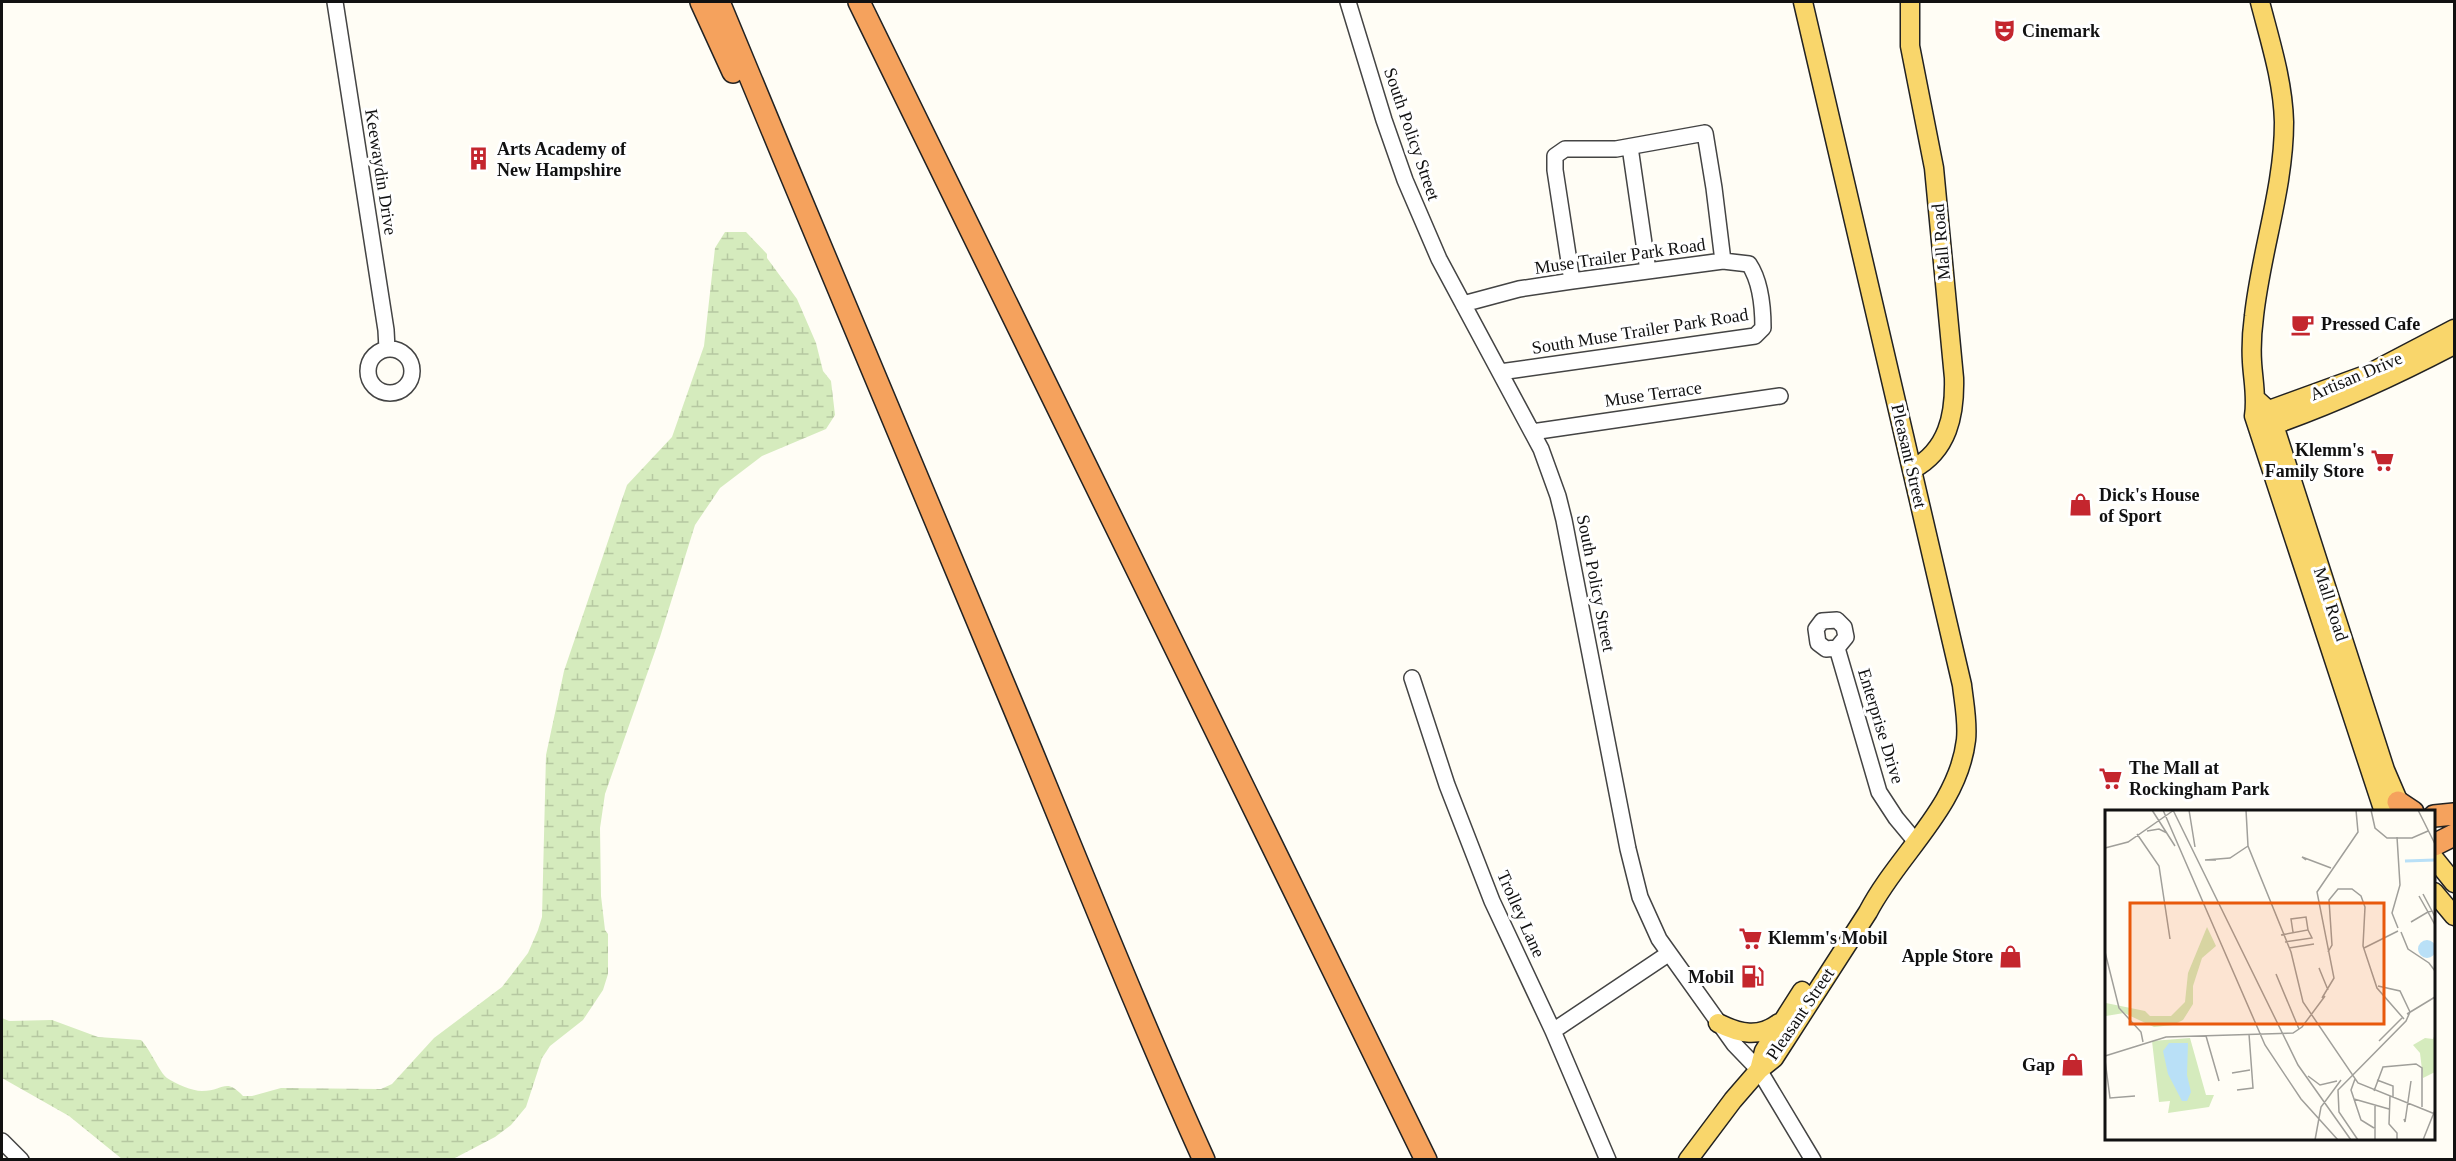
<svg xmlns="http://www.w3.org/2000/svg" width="2456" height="1161" font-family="'Times New Roman',serif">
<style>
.wetland{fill:url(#wetland-marsh)}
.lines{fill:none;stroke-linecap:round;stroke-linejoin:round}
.minor-casing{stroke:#444;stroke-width:18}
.major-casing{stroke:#222;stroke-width:21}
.highway-casing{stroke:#222;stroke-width:24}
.minor{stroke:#fff;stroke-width:15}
.major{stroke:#f9d66b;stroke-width:18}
.highway{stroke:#f5a25d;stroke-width:21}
.labels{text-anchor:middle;stroke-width:6;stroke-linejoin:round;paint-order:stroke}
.poi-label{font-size:18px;font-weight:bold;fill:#111;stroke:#fff;text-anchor:start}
.street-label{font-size:18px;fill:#111;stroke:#fff}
.inset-river{fill:none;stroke:#b9e0f7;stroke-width:3}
.inset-road{fill:none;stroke:#a09f9a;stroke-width:1.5}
.view{fill:#e8590c;fill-opacity:0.15;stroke:#e8590c;stroke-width:3}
.inset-edge{fill:none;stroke:#111;stroke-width:3}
</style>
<defs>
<pattern id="wetland-marsh" width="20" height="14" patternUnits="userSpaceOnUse" patternTransform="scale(1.5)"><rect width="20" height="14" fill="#d5ebbd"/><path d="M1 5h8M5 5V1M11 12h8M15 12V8" fill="none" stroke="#b6c8a1"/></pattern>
</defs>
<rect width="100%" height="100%" fill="#fffdf5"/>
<!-- wetland -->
<path class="wetland" d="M 725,232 L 746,232 L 767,254 L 767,258 L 797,299 L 816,343 L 823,371 L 831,381 L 835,415 L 826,429 L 762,456 L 720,488 L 695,525 L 660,637 L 605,794 L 600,828 L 601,896 L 605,930 L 608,934 L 608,974 L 603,990 L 583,1020 L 550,1046 L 542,1058 L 526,1107 L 511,1125 L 495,1137 L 453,1159 L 122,1159 L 69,1116 L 2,1078 L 2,1018 L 9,1021 L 52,1020 L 98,1037 L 141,1040 C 150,1049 160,1073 167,1078 C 176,1084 192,1091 202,1091 C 224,1091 225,1077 243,1096 L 252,1096 L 281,1088 L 381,1089 L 392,1084 L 434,1038 L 502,987 L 528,953 L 538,930 L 542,917 L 546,755 L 564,671 L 627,485 L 672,437 L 704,346 L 715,248 Z"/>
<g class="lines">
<defs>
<path id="minor" d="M 335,2 L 386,330 L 387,349
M 1348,2 L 1384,120 L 1405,180 L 1439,259 L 1541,449 L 1558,496 L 1564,520 L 1628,849 L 1640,897 L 1659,939 L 1734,1044 L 1759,1070 L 1813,1160
M 1630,147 L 1648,271
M 1463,304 L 1519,289 L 1572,281 L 1723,261 L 1714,188 L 1705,133 L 1616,149 L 1565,149 L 1555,156 L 1555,170 L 1572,281
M368 371a22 22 0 1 1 44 0a22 22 0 1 1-44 0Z
M 1500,372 L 1755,336 L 1763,328 C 1763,307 1761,282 1749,264 L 1723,261
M 1532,432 L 1780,396
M 1837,648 L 1826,649 L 1818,643 L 1816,629 L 1822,621 L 1837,620 L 1844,627 L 1846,637 L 1837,648 L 1879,792 L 1896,818 L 1916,842
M 1412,678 L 1447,785 L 1492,901 L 1553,1031 L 1608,1160
M 1553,1031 L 1668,954
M 2,1141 L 21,1160"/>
<path id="major" d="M 1910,2 L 1910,46 L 1934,168 L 1954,378 C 1955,415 1948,450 1913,469
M 2260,2 C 2270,41 2283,81 2284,122 C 2284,188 2261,251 2254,316 C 2252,331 2251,346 2252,362 C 2253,380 2257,397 2254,416 L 2384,812
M 2257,400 L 2268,410 L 2274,425 L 2385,770 L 2403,812
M 2258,414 L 2368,374 L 2454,329
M 2262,429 C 2330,406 2391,378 2454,345
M 2434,858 L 2454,883
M 2434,892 L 2454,916
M 1718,1023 C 1740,1034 1759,1038 1779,1023
M 1759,1070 L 1764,1051 L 1802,991
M 1688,1160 L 1733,1100 L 1759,1070 L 1774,1058 L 1868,912 C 1898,854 1958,808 1966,740 C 1968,722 1964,703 1962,685 L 1803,2"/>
<path id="highway" d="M 701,2 L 733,72
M 719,2 C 816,237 915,471 1013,706 C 1076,857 1136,1010 1204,1160
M 859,2 L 1426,1160
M 2398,802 L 2413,812
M 2434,816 L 2454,814
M 2434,845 L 2454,835"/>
</defs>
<!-- minor casing -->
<use href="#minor" class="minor-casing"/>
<!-- major casing -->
<use href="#major" class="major-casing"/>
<!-- highway casing -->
<use href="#highway" class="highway-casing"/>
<!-- minor -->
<use href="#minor" class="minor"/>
<!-- major -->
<use href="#major" class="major"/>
<!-- highway -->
<use href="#highway" class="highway"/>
</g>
<!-- icons -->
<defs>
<symbol id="theatre-bare" viewBox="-9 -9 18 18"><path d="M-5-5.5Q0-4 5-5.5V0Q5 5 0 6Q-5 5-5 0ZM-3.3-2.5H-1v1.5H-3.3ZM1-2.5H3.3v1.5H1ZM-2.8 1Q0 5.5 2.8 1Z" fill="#c4262e" stroke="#fff" stroke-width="2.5" paint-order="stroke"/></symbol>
<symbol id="building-bare" viewBox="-9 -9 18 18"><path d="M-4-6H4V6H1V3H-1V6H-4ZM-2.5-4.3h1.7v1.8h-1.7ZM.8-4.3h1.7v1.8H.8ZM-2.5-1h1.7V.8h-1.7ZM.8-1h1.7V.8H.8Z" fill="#c4262e" stroke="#fff" stroke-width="2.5" paint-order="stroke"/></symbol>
<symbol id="cafe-bare" viewBox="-9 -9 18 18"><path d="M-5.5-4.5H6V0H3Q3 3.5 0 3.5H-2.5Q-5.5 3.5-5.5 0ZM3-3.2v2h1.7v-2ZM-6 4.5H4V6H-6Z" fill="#c4262e" stroke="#fff" stroke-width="2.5" paint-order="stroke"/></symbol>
<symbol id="supermarket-bare" viewBox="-9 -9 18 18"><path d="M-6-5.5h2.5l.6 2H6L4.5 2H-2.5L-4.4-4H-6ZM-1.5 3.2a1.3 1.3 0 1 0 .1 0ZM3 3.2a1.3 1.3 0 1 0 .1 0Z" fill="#c4262e" stroke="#fff" stroke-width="2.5" paint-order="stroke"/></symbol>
<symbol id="shop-bare" viewBox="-9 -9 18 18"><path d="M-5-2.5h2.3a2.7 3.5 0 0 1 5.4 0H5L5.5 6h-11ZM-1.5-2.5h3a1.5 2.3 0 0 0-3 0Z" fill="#c4262e" stroke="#fff" stroke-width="2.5" paint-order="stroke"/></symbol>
<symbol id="fuel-bare" viewBox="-9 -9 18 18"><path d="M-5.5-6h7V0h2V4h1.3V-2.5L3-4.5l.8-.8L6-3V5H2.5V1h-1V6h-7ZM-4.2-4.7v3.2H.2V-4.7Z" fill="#c4262e" stroke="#fff" stroke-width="2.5" paint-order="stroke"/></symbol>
</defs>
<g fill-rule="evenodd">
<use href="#theatre-bare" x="1988" y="14" width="33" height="33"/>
<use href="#building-bare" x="462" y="142" width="33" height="33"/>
<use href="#cafe-bare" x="2286" y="308" width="33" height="33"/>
<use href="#supermarket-bare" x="2366" y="444" width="33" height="33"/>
<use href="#shop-bare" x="2064" y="488" width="33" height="33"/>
<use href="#supermarket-bare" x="2094" y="762" width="33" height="33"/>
<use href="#supermarket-bare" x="1734" y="922" width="33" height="33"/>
<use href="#shop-bare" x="1994" y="940" width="33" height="33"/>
<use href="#fuel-bare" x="1736" y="960" width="33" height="33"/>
<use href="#shop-bare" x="2056" y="1048" width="33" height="33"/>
</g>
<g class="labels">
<!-- poi labels -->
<g class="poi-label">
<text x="2022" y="37">Cinemark</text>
<text x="497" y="155">Arts Academy of<tspan x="497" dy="21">New Hampshire</tspan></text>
<text x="2321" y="330">Pressed Cafe</text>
<text x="2364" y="456" text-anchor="end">Klemm's<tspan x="2364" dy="21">Family Store</tspan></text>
<text x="2099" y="501">Dick's House<tspan x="2099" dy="21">of Sport</tspan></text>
<text x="2129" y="774">The Mall at<tspan x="2129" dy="21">Rockingham Park</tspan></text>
<text x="1768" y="944">Klemm's Mobil</text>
<text x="1993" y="962" text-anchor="end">Apple Store</text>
<text x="1734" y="983" text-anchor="end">Mobil</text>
<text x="2055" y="1071" text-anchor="end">Gap</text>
</g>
<!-- street labels -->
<g class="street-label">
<text transform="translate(1412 134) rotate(71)" y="6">South Policy Street</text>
<text transform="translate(381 172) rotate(81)" y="6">Keewaydin Drive</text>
<text transform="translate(1941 242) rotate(-95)" y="6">Mall Road</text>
<text transform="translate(1620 256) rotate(-8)" y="6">Muse Trailer Park Road</text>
<text transform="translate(1640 331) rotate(-9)" y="6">South Muse Trailer Park Road</text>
<text transform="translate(2356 376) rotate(-23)" y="6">Artisan Drive</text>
<text transform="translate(1653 394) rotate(-8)" y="6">Muse Terrace</text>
<text transform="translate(1909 456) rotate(77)" y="6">Pleasant Street</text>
<text transform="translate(1596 583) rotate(79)" y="6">South Policy Street</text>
<text transform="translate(2331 604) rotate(72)" y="6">Mall Road</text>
<text transform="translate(1881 726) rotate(73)" y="6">Enterprise Drive</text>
<text transform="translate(1521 914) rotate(66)" y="6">Trolley Lane</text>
<text transform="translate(1800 1014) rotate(-56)" y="6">Pleasant Street</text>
</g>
</g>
<!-- overview -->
<g transform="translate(2105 810)">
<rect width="330" height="330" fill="#fffdf5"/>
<path d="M 102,117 L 111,136 L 97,148 L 88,176 L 88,194 L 78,210 L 68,215 L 49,217 L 19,203 L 1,206 L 1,193 L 40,201 L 45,206 L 66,206 L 80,192 L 83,163 Z" fill="#d5ebbd"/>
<path d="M 330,224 L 330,262 L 318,268 L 315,243 L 308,235 L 320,228 L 328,229 ZM 85,228 L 101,285 L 109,285 L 104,297 L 63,303 L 65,291 L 54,292 L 47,231 Z" fill="#d5ebbd"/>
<path d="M313 139a9 9 0 1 1 18 0a9 9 0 1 1-18 0ZM 64,233 L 83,233 L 82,265 L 86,282 L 82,291 L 77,291 L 63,264 L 58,241 Z" fill="#b9e0f7"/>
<path class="inset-river" d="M 300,51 L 330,50"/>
<path class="inset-road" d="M 47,0 L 70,36M 58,0 L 160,235 L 196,289 L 233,330M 68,0 L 193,255 L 246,330M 84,0 L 90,37M 141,0 L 143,36 L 186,142 L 198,192 L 253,273 L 330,304M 266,0 L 270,18 L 282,28 L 307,28 L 323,21M 313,0 L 330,34M 42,21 L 54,19 L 62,23M 32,24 L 54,56 L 65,129M 292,27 L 295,75 L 287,103 L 293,118M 0,38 L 23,32 L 69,0M 111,50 L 100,50 L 125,48 L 143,36M 201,50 L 197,47 L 226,58M 318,84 L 327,101M 330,107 L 327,101 L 323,102 L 330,115M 306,112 L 323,102 L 314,86M 296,122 L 303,139 L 324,153 L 330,161M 176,125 L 203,120 L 201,107 L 186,109 L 188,122M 180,132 L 207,128 L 203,120M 184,138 L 209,134M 259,138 L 293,121M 0,142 L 14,198 L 36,222 L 38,232M 223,142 L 227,135 L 224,90 L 233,79 L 247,79 L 256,86 L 260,97 L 258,136 L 272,178 L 299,209M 215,160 L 214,158 L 223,180M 171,164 L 194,219M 217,188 L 229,168 L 212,82 L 253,22 L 251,0M 302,204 L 330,187M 101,226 L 114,271M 274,231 L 297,208M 0,246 L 61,227 L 188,223 L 197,217 L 220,186M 0,250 L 5,288 L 30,286M 127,263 L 145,260M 203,266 L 215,275 L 232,271M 250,269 L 246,280 L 256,310 L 269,318M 272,270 L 288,276 L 288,287M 132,280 L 148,278 L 144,224M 269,281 L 278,257 L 311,254 L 317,258 L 317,297M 285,286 L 284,314 L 292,323 L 292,330M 249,289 L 284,299M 299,309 L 300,312 L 306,271M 210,330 L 216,297 L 236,270M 253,330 L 234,302 L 233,280 L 301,211 L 305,202 L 295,181 L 273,176M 270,330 L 270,296M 318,330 L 330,300"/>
<path class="view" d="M 25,93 L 279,93 L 279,214 L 25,214 Z"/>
<rect width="330" height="330" class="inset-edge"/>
</g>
<!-- border -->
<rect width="2456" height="1161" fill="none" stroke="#111111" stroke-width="6"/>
</svg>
